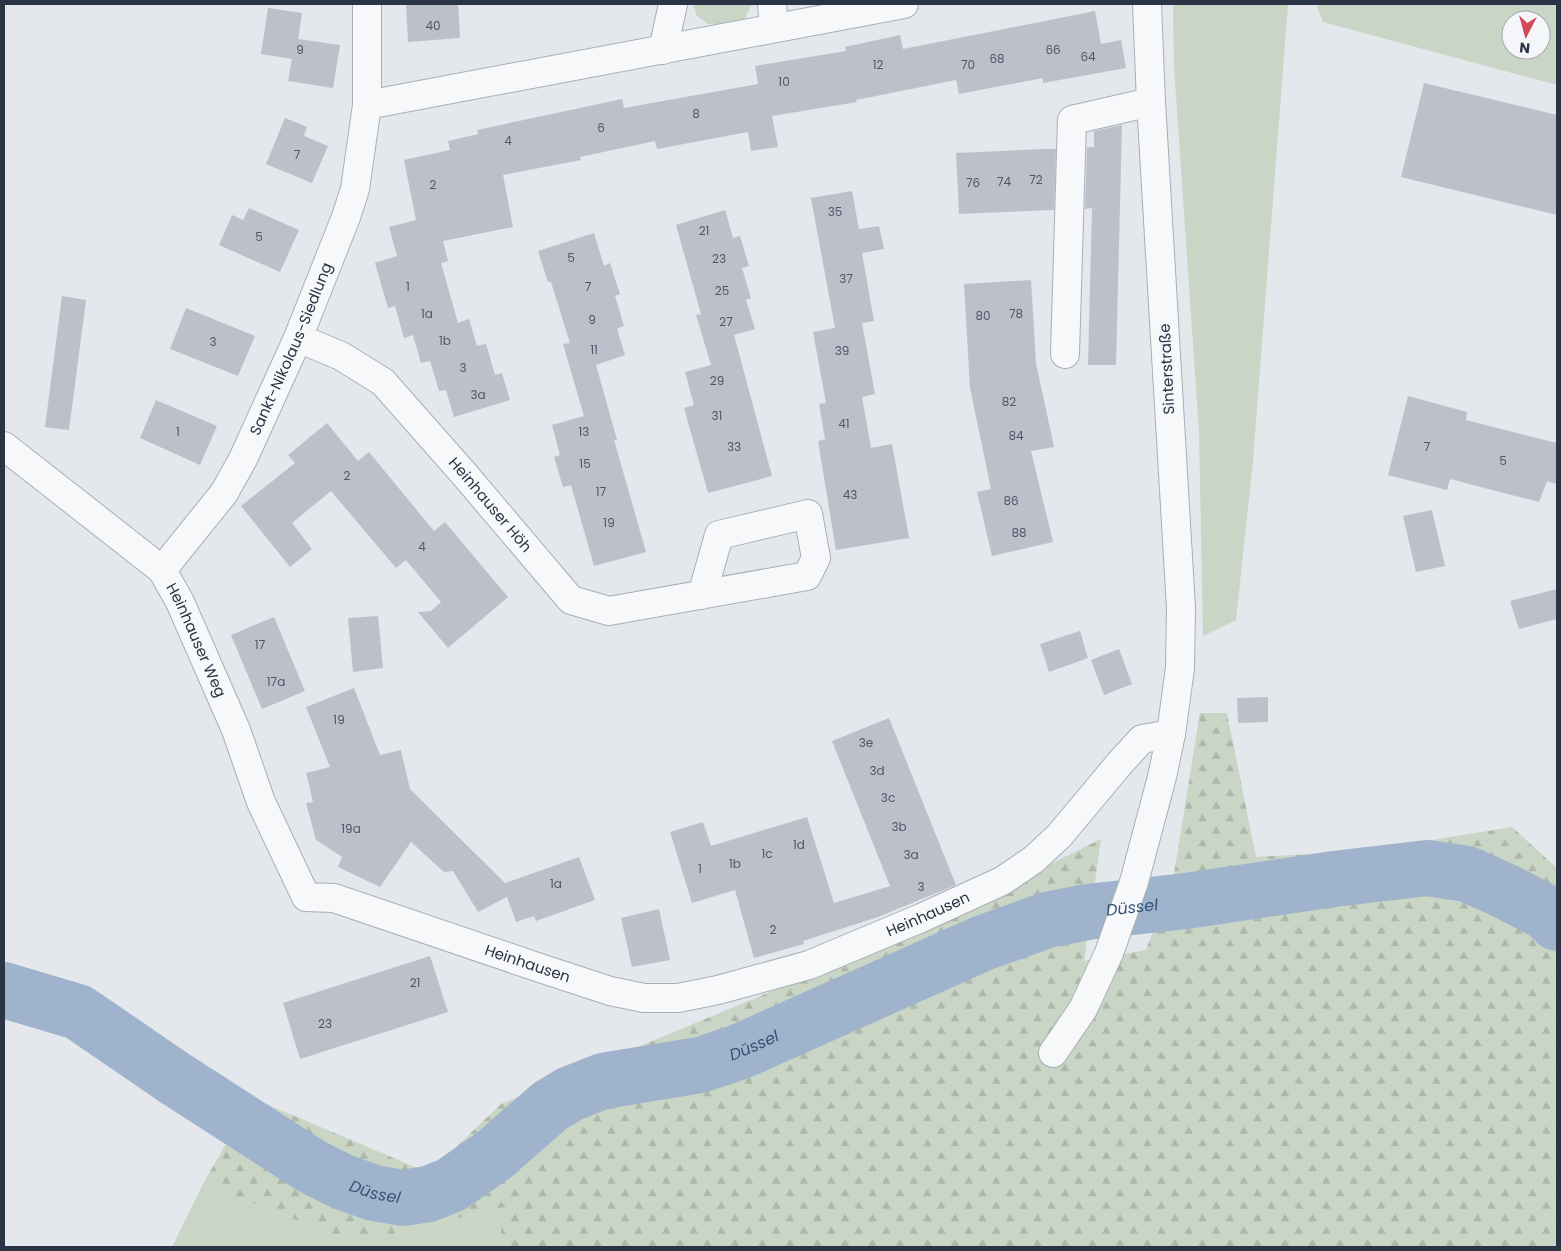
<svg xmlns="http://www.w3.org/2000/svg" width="1561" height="1251" font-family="Poppins,sans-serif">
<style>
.green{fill:#c9d6c5;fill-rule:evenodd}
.forest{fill:url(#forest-firs)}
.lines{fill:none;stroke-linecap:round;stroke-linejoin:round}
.river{stroke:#9fb4cc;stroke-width:56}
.building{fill:#bbc0ca}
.minor-casing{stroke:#a9aeb7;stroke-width:30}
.minor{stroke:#f7f8fa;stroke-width:28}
.labels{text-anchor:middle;stroke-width:5;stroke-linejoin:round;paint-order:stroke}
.number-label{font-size:12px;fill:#4f5766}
.street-label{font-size:15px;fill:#2b3445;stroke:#f4f6f9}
.water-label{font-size:16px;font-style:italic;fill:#34527a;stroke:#f4f6f9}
</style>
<defs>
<pattern id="forest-firs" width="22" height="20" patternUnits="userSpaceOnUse" patternTransform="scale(1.25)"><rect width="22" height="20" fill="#c9d6c5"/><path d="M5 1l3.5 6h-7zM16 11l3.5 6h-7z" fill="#adb8ab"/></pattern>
</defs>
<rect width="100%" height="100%" fill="#e4e7ec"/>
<!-- green -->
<path class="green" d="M 693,4 L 752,4 L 744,20 L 731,25 L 708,24 L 697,16 Z
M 1173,4 L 1288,4 L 1253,461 L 1236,620 L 1203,636 L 1199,432 L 1174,67 Z
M 1316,4 L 1557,4 L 1557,85 L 1323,22 ZM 1511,20 L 1541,20 L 1541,50 L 1511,50 Z
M 203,1184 L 356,1243 L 504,1207 L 499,1247 L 172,1247 Z"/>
<!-- forest -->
<path class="forest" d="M 1200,713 L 1227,713 L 1256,857 L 1364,851 L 1512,827 L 1557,868 L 1557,1247 L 499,1247 L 504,1207 L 356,1243 L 203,1184 L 252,1098 L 429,1173 L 501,1104 L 909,934 L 1101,839 L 1084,961 L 1146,950 L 1174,874 Z"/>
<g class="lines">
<!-- river -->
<path class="river" id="s1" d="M 4,990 L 78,1012 L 176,1079 L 311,1166 L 343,1182 L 374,1193 L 403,1198 L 428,1194 L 451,1185 L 494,1155 L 550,1106 L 570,1094 L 603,1081 L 700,1065 L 739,1052 L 983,943 L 1047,920 L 1087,912 L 1186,901 L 1334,879 L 1427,868 L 1467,874 L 1505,891 L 1547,913 L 1557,923"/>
</g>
<!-- building -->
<path class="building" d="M 406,4 L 458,4 L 460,38 L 408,42 Z
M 268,8 L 302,13 L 298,39 L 340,45 L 333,88 L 288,81 L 292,59 L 261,54 Z
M 1095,11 L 1101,44 L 1121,40 L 1126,68 L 1043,83 L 1043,78 L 959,94 L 956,80 L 856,100 L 857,102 L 772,116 L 778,147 L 751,151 L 748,132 L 657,149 L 655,141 L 580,157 L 581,160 L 503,175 L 513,227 L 443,241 L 448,261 L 441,263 L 458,323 L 469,319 L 477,346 L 486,344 L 495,375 L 502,373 L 510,400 L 454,417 L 446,390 L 439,391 L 430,361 L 421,363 L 413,335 L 404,338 L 395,306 L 388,308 L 375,263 L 397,256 L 389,227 L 416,220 L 404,160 L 450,150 L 448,141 L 478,134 L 477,130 L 622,99 L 624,108 L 758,84 L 755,66 L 846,51 L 845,47 L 900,35 L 903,49 Z
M 1424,83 L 1557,115 L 1557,215 L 1401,177 Z
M 285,118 L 307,127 L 304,136 L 328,146 L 312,183 L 266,164 Z
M 1122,125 L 1116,365 L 1088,365 L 1092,208 L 1085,209 L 1087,147 L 1094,147 L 1094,131 Z
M 1043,149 L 1056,149 L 1054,210 L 959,214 L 956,153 Z
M 852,191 L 859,229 L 879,226 L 884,249 L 862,253 L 874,321 L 862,323 L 875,394 L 862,397 L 871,448 L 892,444 L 909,538 L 836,550 L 818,441 L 825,439 L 819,404 L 826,403 L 813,332 L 835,328 L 811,198 Z
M 249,208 L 299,230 L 280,272 L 219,245 L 232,215 L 243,220 Z
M 725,210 L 733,238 L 740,236 L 749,266 L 742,268 L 751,298 L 746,300 L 755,329 L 734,335 L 772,476 L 708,493 L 684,408 L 694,405 L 685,372 L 711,365 L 696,315 L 701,314 L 676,225 Z
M 594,233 L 604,266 L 610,263 L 620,294 L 615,296 L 624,326 L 617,329 L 625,355 L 596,365 L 617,440 L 614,440 L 646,552 L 594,566 L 571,485 L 563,487 L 554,457 L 560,455 L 552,425 L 584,416 L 563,344 L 570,343 L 551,282 L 548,282 L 538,251 Z
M 1031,280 L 1036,363 L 1054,447 L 1031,451 L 1053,542 L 992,556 L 977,492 L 991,489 L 970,388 L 964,284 Z
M 62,296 L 86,300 L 69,430 L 45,427 Z
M 186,308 L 255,336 L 238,376 L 170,349 Z
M 1408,396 L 1467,412 L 1466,420 L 1557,443 L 1557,484 L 1547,481 L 1539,502 L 1450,479 L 1447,490 L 1388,475 Z
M 156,400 L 217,426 L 200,465 L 140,438 Z
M 327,423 L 358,461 L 369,452 L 434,531 L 445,522 L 508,597 L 448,648 L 418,612 L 431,611 L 441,602 L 406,560 L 396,568 L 331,491 L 292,523 L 312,549 L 290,567 L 241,506 L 295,463 L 288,455 Z
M 1432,510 L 1445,566 L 1416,572 L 1403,516 Z
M 1557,589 L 1557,619 L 1519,629 L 1510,601 Z
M 378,616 L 383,668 L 353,672 L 348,618 Z
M 274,617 L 305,691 L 262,709 L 231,635 Z
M 1080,631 L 1088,658 L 1049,672 L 1040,644 Z
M 1119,649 L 1132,684 L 1104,695 L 1091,660 Z
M 354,688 L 380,755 L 401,750 L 410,789 L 505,883 L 579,857 L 595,900 L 536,921 L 534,916 L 516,922 L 507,897 L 478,912 L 453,871 L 444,872 L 411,842 L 380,887 L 338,867 L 342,857 L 316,840 L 306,803 L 313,802 L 306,773 L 330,767 L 306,707 Z
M 1268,697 L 1268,722 L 1238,723 L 1237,698 Z
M 889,718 L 956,885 L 878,917 L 803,941 L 804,944 L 754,958 L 735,890 L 692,903 L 670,832 L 703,822 L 711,846 L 807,817 L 834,903 L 890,886 L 832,741 Z
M 659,909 L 670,960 L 632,967 L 621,918 Z
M 430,956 L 448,1012 L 300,1059 L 283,1003 Z"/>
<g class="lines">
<defs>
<g id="minor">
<path d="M 772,4 L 774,27"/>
<path d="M 663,50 L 673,4"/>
<path d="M 367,105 L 904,4"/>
<path id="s2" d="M 298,338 L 341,356 L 383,382 L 465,475 L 571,600 L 609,611 L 807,576 L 816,558 L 808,514 L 719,535 L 702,595"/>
<path d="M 1065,354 L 1072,120 L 1151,102"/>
<path id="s3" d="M 4,446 L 162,570 L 180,602 L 236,730 L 261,802 L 306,897 L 334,898 L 537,967 L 610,991 L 644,998 L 678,998 L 718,990 L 809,965 L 921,918 L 1002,881 L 1033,860 L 1059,836 L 1120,763 L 1142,739 L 1171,734"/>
<path id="s4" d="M 162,570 L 224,493 L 243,459 L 298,338 L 346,217 L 355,189 L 367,105 L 367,4"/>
<path d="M 1053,1053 L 1083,1009 L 1109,953 L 1134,882 L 1162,777 L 1171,734 L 1180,668 L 1181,608 L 1151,102 L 1147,4"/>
</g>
</defs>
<!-- minor casing -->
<use href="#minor" class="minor-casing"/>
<!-- minor -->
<use href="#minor" class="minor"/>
</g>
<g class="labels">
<!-- number labels -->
<g class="number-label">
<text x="433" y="30">40</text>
<text x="300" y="54">9</text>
<text x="1053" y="54">66</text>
<text x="1088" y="61">64</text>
<text x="997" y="63">68</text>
<text x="878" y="69">12</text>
<text x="968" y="69">70</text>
<text x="784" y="86">10</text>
<text x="696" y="118">8</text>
<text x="601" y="132">6</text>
<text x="508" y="145">4</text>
<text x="297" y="159">7</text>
<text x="1036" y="184">72</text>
<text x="1004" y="186">74</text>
<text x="973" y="187">76</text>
<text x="433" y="189">2</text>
<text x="835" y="216">35</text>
<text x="704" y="235">21</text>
<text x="259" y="241">5</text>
<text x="571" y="262">5</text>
<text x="719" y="263">23</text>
<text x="846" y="283">37</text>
<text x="408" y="291">1</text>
<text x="588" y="291">7</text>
<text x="722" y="295">25</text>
<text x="427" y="318">1a</text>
<text x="1016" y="318">78</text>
<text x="983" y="320">80</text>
<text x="592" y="324">9</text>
<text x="726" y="326">27</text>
<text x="445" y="345">1b</text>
<text x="213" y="346">3</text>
<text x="594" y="354">11</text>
<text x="842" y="355">39</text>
<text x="463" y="372">3</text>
<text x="717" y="385">29</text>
<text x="478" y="399">3a</text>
<text x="1009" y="406">82</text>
<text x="717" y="420">31</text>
<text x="844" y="428">41</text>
<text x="178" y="436">1</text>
<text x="584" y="436">13</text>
<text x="1016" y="440">84</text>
<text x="734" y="451">33</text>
<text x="1427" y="451">7</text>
<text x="1503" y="465">5</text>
<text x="585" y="468">15</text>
<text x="347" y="480">2</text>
<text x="601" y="496">17</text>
<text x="850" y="499">43</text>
<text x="1011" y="505">86</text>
<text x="609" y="527">19</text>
<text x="1019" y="537">88</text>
<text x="422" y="551">4</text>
<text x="260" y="649">17</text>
<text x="276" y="686">17a</text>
<text x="339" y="724">19</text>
<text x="866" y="747">3e</text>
<text x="877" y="775">3d</text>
<text x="888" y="802">3c</text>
<text x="899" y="831">3b</text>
<text x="351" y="833">19a</text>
<text x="799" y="849">1d</text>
<text x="767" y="858">1c</text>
<text x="911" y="859">3a</text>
<text x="735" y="868">1b</text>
<text x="700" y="873">1</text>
<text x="556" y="888">1a</text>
<text x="921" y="891">3</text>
<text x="773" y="934">2</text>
<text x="415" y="987">21</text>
<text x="325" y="1028">23</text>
</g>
<!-- street labels -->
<g class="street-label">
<text dy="5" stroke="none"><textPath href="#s4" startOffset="258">Sankt-Nikolaus-Siedlung</textPath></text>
<text transform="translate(1167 369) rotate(-93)" y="5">Sinterstraße</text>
<text dy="5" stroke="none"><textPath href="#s2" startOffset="259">Heinhauser Höh</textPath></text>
<text dy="5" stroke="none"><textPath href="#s3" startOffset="279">Heinhauser Weg</textPath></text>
<text dy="5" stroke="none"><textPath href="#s3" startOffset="1211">Heinhausen</textPath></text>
<text dy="5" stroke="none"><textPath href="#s3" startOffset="791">Heinhausen</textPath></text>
</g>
<!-- water labels -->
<g class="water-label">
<text dy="6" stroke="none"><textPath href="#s1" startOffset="1251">Düssel</textPath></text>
<text dy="6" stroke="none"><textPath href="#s1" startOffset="846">Düssel</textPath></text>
<text dy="6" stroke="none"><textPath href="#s1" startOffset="426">Düssel</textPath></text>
</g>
</g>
<!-- border -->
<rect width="1561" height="1251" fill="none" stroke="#2b3445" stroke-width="10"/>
<!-- north arrow -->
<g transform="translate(1526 35) rotate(186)"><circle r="24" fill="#f4f6f9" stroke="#a4a8b1"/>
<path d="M0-4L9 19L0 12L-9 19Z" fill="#d1495b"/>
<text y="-8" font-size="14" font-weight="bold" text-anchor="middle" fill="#2b3445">N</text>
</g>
</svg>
